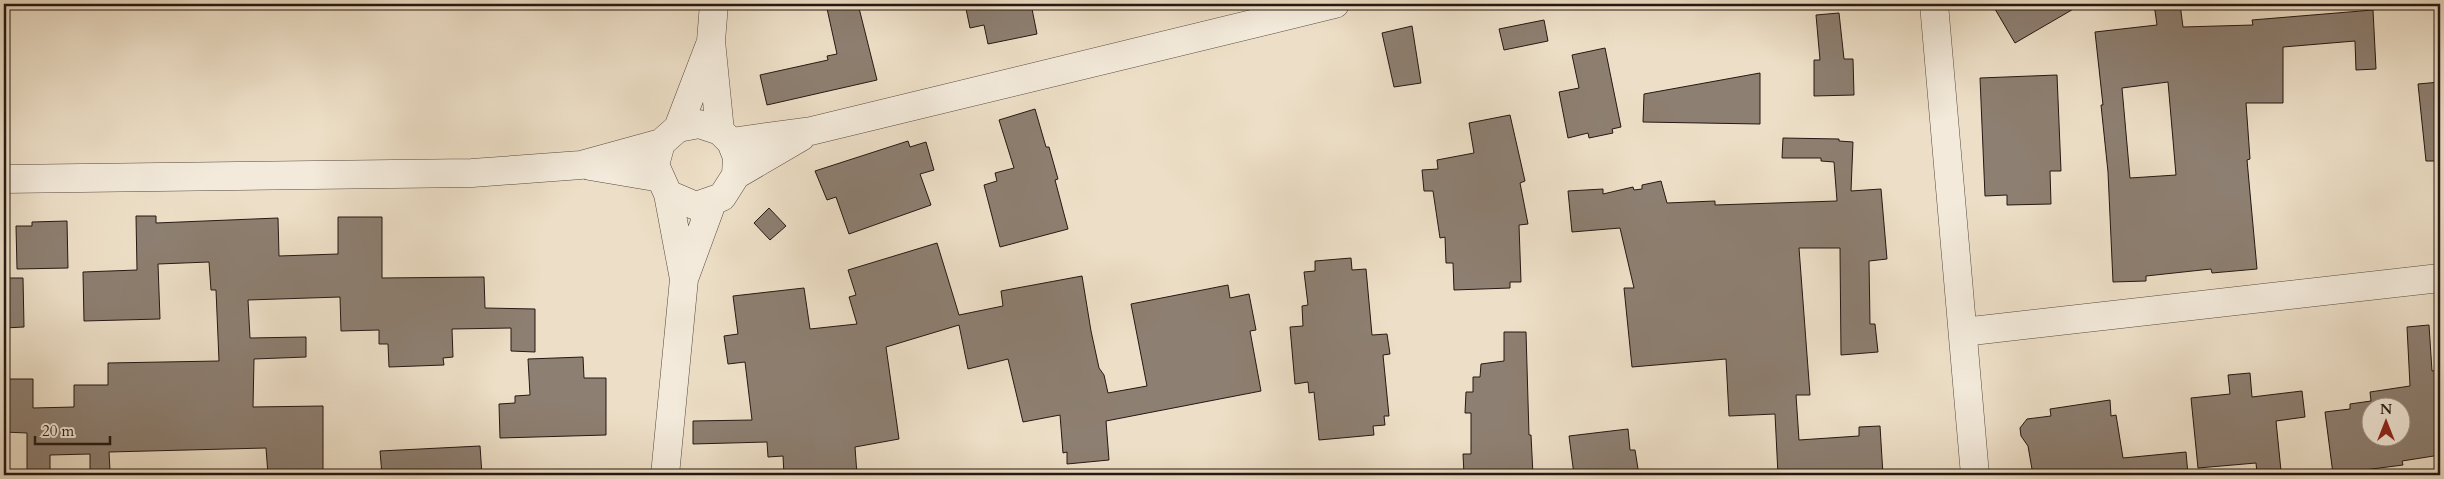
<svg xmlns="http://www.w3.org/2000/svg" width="2444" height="479" font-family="Cardo,serif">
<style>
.building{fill:#8d7f71;stroke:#261813;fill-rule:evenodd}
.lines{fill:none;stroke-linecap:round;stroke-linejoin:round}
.minor-casing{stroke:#584a40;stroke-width:29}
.minor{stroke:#f3eadb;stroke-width:28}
</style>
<rect width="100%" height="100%" fill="#eddfc7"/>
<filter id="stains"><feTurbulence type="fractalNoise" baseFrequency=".004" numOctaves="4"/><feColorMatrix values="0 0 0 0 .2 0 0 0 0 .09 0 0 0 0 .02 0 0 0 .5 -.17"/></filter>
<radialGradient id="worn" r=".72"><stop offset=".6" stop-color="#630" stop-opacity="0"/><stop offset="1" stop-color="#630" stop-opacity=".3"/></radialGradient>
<!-- building -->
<path class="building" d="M 826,4 L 858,4 L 877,80 L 767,105 L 760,75 L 828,60 L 827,56 L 837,54 Z
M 965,4 L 1031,4 L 1037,34 L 988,44 L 984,25 L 970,28 Z
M 1992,4 L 2082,4 L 2015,43 Z
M 2154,4 L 2180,4 L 2183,27 L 2253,25 L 2252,20 L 2373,10 L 2376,69 L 2356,70 L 2355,41 L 2283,47 L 2283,103 L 2246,103 L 2250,159 L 2247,160 L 2257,269 L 2212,273 L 2211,269 L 2146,276 L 2146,281 L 2113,282 L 2108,172 L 2101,105 L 2103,105 L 2095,32 L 2157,25 ZM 2168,82 L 2176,175 L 2130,178 L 2122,88 Z
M 1839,13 L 1844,59 L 1853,59 L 1854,95 L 1814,96 L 1814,60 L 1820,60 L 1816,15 Z
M 1544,20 L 1548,41 L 1504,50 L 1499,29 Z
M 1412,26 L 1421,83 L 1394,87 L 1382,33 Z
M 1605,48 L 1621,127 L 1612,129 L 1613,133 L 1589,138 L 1588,133 L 1568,138 L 1559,92 L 1579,88 L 1572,55 Z
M 1760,73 L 1760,124 L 1643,122 L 1644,94 Z
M 2057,75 L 2061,171 L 2050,171 L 2051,204 L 2007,205 L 2007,195 L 1985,196 L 1980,78 Z
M 2440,82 L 2440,161 L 2426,161 L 2418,84 Z
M 1035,109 L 1046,147 L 1049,147 L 1058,179 L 1055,180 L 1068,229 L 1000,247 L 984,185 L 997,181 L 995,173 L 1014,168 L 999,120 Z
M 1510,115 L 1525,181 L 1520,183 L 1528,224 L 1519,225 L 1521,282 L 1510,282 L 1510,288 L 1454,290 L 1453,263 L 1446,263 L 1445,237 L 1440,238 L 1433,191 L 1424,191 L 1422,170 L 1438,169 L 1437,160 L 1474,153 L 1469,123 Z
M 1783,138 L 1839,139 L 1839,141 L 1853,142 L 1851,191 L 1881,189 L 1887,259 L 1869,261 L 1870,324 L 1875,324 L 1878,352 L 1841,355 L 1840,248 L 1799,248 L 1810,395 L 1796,395 L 1799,440 L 1859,436 L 1859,427 L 1880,426 L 1883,475 L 1778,475 L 1775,414 L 1729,416 L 1726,359 L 1632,367 L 1624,288 L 1634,288 L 1620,228 L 1572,232 L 1568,191 L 1603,189 L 1603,194 L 1633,187 L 1634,190 L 1642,189 L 1642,185 L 1661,181 L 1667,203 L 1715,201 L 1715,205 L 1837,201 L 1834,162 L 1821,161 L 1821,158 L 1782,158 Z
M 908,141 L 910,147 L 926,142 L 934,170 L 920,174 L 931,205 L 849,234 L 836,197 L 827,200 L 815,171 Z
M 769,208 L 786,226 L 770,240 L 754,223 Z
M 136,216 L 156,216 L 156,223 L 278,218 L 279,256 L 338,254 L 338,217 L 382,217 L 382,278 L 484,277 L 485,308 L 535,309 L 535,352 L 511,351 L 511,328 L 452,329 L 453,357 L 443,358 L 444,365 L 389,367 L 388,344 L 379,344 L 379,330 L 341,331 L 340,297 L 248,300 L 250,338 L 306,337 L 306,357 L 254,359 L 253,407 L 323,406 L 323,475 L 268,475 L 266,448 L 109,452 L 110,471 L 90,471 L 90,454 L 50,455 L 50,471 L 27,471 L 27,433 L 4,432 L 4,379 L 33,379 L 33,408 L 74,407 L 74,385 L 108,385 L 108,363 L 219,361 L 216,290 L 211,290 L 209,262 L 158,264 L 160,319 L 84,321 L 83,272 L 137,270 Z
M 67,221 L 68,268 L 17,269 L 16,226 L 32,226 L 32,222 Z
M 937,243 L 959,315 L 1003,306 L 1001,291 L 1082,276 L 1091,331 L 1099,368 L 1104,375 L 1108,393 L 1147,386 L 1131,304 L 1228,285 L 1230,298 L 1249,294 L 1256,330 L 1250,331 L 1261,391 L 1106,421 L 1109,460 L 1067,464 L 1067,452 L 1063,453 L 1060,415 L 1023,422 L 1008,359 L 968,369 L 959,325 L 886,347 L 899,439 L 855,447 L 857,475 L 784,475 L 783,456 L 768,457 L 767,442 L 693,444 L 693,421 L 752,420 L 745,362 L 728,364 L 724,336 L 738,334 L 733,296 L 804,288 L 810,329 L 857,324 L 849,297 L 856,295 L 848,270 Z
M 1351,258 L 1352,270 L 1366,269 L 1372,335 L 1387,334 L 1390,354 L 1383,355 L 1389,416 L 1384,416 L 1385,425 L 1373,426 L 1374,435 L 1319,440 L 1314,392 L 1309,393 L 1308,382 L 1295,384 L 1290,327 L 1303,326 L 1302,306 L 1308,305 L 1304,272 L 1315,271 L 1315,261 Z
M 4,278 L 23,278 L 24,327 L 4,328 Z
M 2429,325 L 2432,371 L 2440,370 L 2440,455 L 2402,461 L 2403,465 L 2333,474 L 2325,412 L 2350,409 L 2350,404 L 2371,401 L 2370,392 L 2410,386 L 2407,327 ZM 2372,406 L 2402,406 L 2402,436 L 2372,436 Z
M 1504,332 L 1526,332 L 1529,435 L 1531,435 L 1533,475 L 1464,475 L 1463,454 L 1471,454 L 1471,413 L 1465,413 L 1466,392 L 1473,392 L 1473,377 L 1480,377 L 1481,364 L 1504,361 Z
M 583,357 L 584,378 L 606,378 L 606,435 L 500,438 L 499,404 L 515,403 L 515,396 L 530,395 L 528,359 Z
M 2250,373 L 2252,397 L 2302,391 L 2305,417 L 2276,421 L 2281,471 L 2257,473 L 2256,463 L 2198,468 L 2191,398 L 2230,394 L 2228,375 Z
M 2110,400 L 2111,416 L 2116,415 L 2123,458 L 2186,452 L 2188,475 L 2033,475 L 2028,446 L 2021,436 L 2020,428 L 2027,419 L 2051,416 L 2050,409 Z
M 1628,429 L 1630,450 L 1635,450 L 1639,475 L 1574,475 L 1569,436 Z
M 480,446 L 482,475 L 382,475 L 380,451 Z"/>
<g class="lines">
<defs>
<path id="minor" d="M 714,4 L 711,41 L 720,131
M 1934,4 L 1975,475
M 678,128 L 709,47
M 731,142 L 811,131 L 1335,4
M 590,166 L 661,178
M 736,175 L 801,137
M 4,179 L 472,173 L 581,165 L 661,143 L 678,128 L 699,124 L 720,131 L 731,142 L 737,157 L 736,175 L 722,197 L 696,206 L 668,194 L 655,165 L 661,143
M 668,194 L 684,279
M 1963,332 L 2440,278
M 665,475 L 684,279 L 713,200"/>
</defs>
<!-- minor casing -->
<use href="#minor" class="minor-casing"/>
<!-- minor -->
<use href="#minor" class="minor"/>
</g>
<!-- margin -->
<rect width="2444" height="479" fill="none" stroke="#eddfc7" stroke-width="20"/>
<rect x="5" y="5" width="2434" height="469" fill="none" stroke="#261813" stroke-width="2.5"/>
<rect x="10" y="10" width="2424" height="459" fill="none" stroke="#261813"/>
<!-- north arrow -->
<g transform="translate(2386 422)"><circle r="24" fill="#f3eadb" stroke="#a1968b"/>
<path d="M0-4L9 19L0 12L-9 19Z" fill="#8f2418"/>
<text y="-8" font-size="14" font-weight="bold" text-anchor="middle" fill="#261813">N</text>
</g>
<!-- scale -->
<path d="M35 436v8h75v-8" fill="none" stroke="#261813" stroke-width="2.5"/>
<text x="42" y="436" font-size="15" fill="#261813" stroke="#f3eadb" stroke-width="4" paint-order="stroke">20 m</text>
<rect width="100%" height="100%" filter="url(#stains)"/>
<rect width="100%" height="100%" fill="url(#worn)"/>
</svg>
